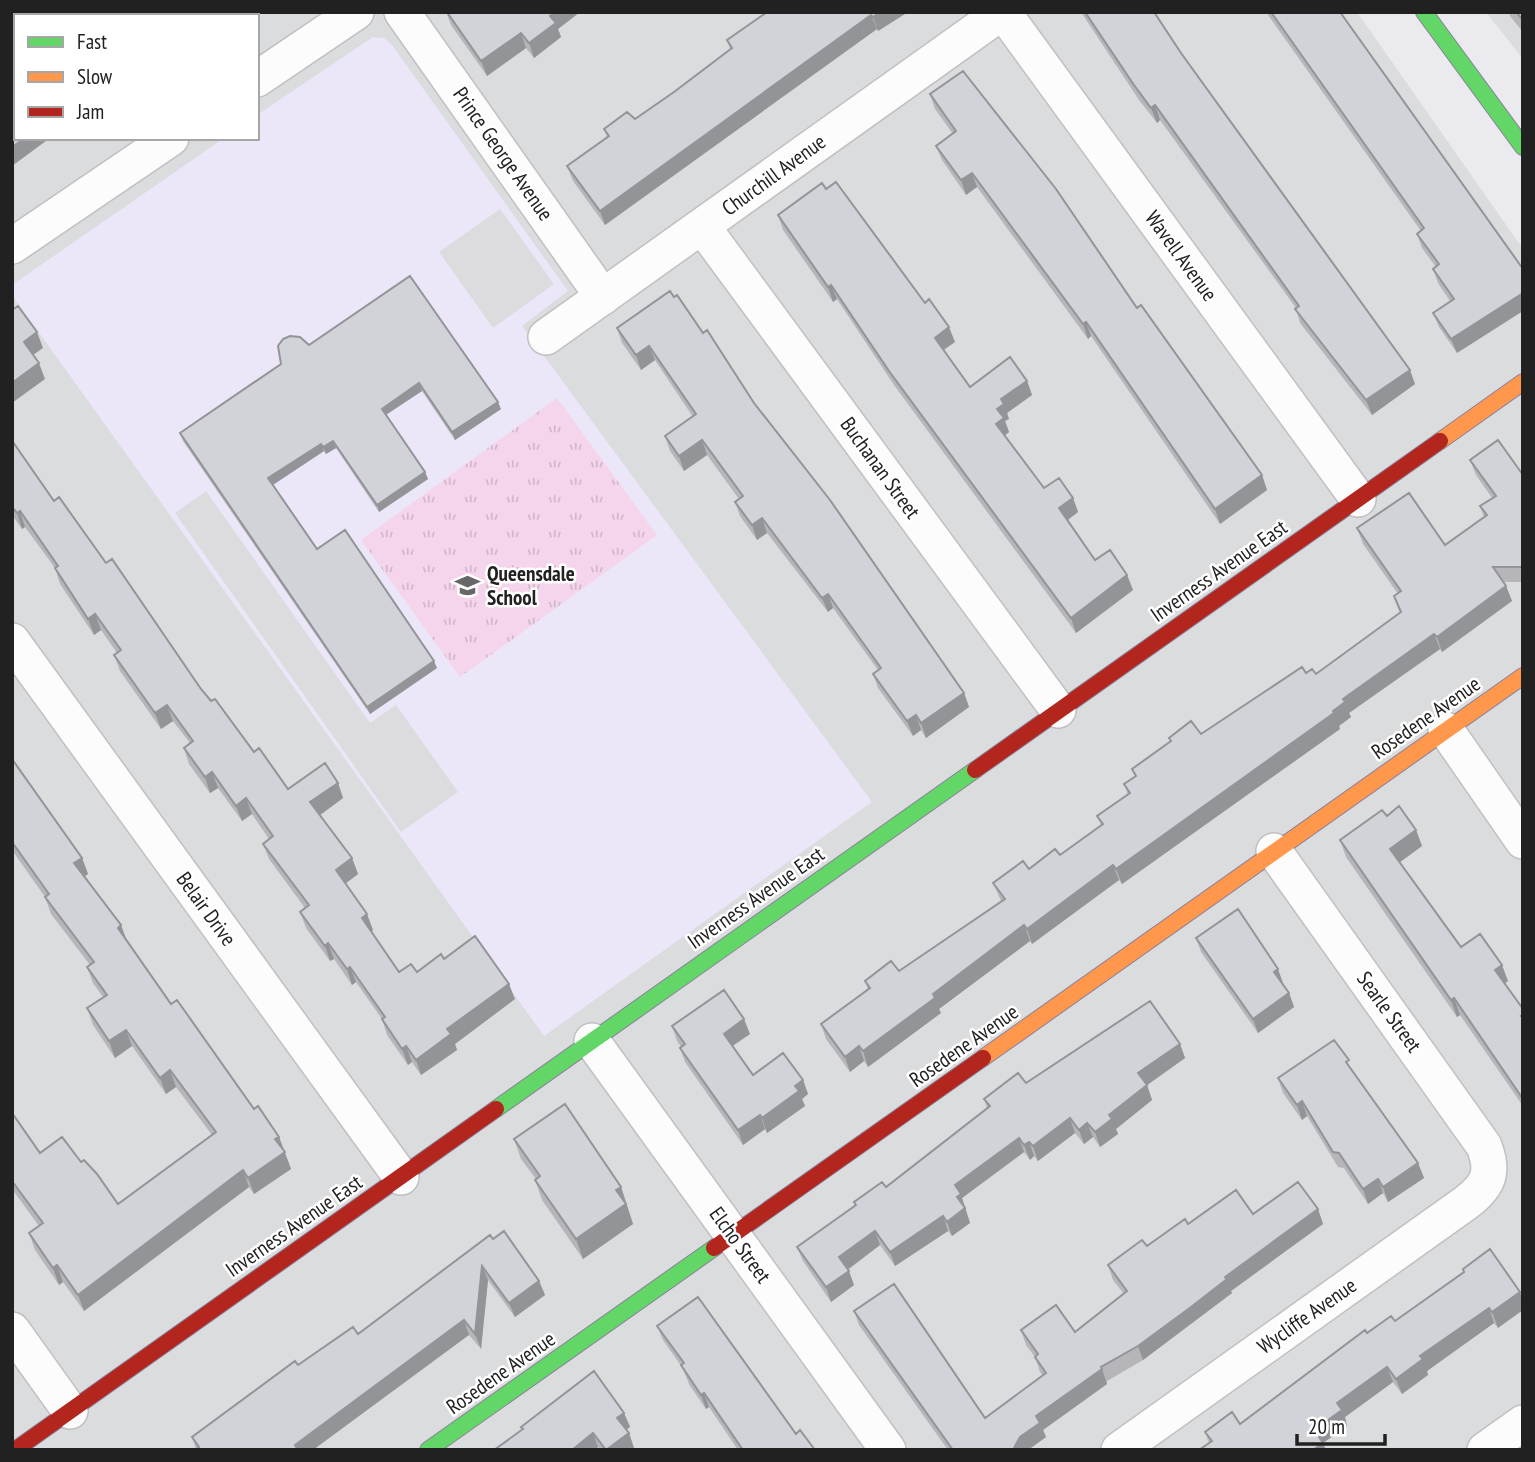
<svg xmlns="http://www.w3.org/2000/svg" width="1535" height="1462" font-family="'PT Sans Narrow',sans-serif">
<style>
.residential{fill:#dbdcde;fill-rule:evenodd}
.education{fill:#ebe6f8}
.park{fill:url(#park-tufts)}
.parking{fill:#dcdcde}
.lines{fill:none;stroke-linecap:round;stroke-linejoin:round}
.street-casing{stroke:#c0c0c2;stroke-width:38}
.fast-casing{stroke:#8a809b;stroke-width:18}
.slow-casing{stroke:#8a809b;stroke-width:18}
.jam-casing{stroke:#8a809b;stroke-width:18}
.street{stroke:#fcfcfd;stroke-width:35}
.fast{stroke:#63d668;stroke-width:16}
.slow{stroke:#ff974d;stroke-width:16}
.jam{stroke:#b3261e;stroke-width:16}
.wall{fill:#b5b5ba}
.shaded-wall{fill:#939497}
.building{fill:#d2d3d8;stroke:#939497;stroke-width:2}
.labels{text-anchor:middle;stroke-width:5;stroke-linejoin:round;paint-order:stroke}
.street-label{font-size:21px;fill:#212121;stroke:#fff}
.poi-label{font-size:21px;font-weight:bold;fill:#212121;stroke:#fff;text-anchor:start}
</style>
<defs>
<pattern id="park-tufts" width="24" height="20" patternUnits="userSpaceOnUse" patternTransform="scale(1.75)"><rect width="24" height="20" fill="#f5d5ec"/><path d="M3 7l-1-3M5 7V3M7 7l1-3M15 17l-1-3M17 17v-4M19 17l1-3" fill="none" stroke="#d2b7ca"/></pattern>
</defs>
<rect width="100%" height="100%" fill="#eaeaef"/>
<!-- residential -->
<path class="residential" d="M 12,12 L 1357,12 L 1523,249 L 1523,1450 L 12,1450 ZM 16,16 L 257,16 L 257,138 L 16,138 Z
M 1486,12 L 1523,12 L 1523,59 Z"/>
<!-- education -->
<path class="education" d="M 373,37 L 384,38 L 392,45 L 568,291 L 522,326 L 872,802 L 544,1036 L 12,295 L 12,285 L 224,138 L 257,138 L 257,115 Z"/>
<!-- park -->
<path class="park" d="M 557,398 L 657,535 L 460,677 L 361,540 Z"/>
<!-- parking -->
<path class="parking" d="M 500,209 L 554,284 L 493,328 L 439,252 Z
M 206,491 L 370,723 L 396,705 L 458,792 L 401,832 L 175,513 Z"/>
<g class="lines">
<defs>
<path id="street" d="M 402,12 L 603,297
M 1003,12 L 1358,499
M 257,79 L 356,12
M 702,226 L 1058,710
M 12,246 L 171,138
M 546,337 L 1002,12
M 12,641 L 401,1177
M 1446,730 L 1523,841
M 592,1041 L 888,1450
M 12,1330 L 70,1411
M 1119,1450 L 1467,1202 C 1489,1185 1494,1172 1484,1146 L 1274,851
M 1485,1450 L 1523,1423"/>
<path id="fast" d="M 1424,12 L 1523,147
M 496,1109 L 975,770
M 428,1450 L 714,1248"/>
<path id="slow" d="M 1440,441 L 1523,382
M 983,1058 L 1523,676"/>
<path id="jam" d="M 975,770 L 1440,441
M 714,1248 L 983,1058
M 15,1450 L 496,1109"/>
</defs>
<!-- street casing -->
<use href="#street" class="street-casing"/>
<!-- fast casing -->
<use href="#fast" class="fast-casing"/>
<!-- slow casing -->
<use href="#slow" class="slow-casing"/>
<!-- jam casing -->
<use href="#jam" class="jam-casing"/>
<!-- street -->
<use href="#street" class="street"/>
<!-- fast -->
<use href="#fast" class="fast"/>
<!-- slow -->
<use href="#slow" class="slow"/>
<!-- jam -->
<use href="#jam" class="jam"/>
</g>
<!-- wall -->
<path class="wall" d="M 446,12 L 580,12 L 558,29 L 561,37 L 534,58 L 526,48 L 487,76 L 451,25 Z
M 767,12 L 908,12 L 878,31 L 877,29 L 605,225 L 573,181 L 567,166 L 607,137 L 604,129 L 635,119 L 674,92 L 730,49 L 727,40 Z
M 1081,12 L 1154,12 L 1181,53 L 1415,384 L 1372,415 L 1300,323 L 1296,308 L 1160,120 L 1157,123 L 1139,100 Z
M 1266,12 L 1340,12 L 1523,269 L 1457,353 L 1439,327 L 1433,313 L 1450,301 L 1438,283 L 1433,269 L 1436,267 L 1422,248 L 1417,234 L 1421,231 Z
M 1509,12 L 1523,12 L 1523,32 L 1510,16 Z
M 930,94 L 1137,308 L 1262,475 L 1267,490 L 1220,524 L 1091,336 L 1088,339 L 977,187 L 966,195 L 942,160 L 936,146 L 953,134 L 935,109 Z
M 826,189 L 925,303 L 955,342 L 944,350 L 970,387 L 1027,381 L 1032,395 L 1007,413 L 1009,419 L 1005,421 L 1009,432 L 1005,435 L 1044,488 L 1073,498 L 1078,512 L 1067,520 L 1095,560 L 1127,575 L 1133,590 L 1076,633 L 894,385 L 837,299 L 833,302 L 783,230 L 778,215 Z
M 617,328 L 703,333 L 964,693 L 969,707 L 926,738 L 921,730 L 913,736 L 878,688 L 873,674 L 878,670 L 833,608 L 828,612 L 767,533 L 757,540 L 740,516 L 735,502 L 739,499 L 707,455 L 684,471 L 670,451 L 665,436 L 693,417 L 655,360 L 641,370 L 622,343 Z
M 309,345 L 501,409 L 455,440 L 422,391 L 386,415 L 425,472 L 428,479 L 379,512 L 336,448 L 326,454 L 324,451 L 273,485 L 317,549 L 437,668 L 370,714 L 183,441 L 180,433 Z
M 12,443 L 54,501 L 106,563 L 201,689 L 254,752 L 288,789 L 338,783 L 343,798 L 320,815 L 352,858 L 358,874 L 345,884 L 373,930 L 371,932 L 399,972 L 417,972 L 444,959 L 515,999 L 455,1044 L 457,1050 L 421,1075 L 412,1062 L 408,1065 L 387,1035 L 382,1019 L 356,982 L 352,985 L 334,959 L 330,961 L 306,928 L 300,912 L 305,908 L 269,859 L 263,844 L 269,839 L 252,814 L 242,821 L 218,788 L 210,793 L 189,764 L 184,748 L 190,743 L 173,721 L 161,729 L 120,671 L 114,655 L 117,653 L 101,630 L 94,635 L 60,584 L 55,568 L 25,527 L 22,529 L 12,515 Z
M 1470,460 L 1523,475 L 1523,582 L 1503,582 L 1506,586 L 1512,601 L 1442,652 L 1440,649 L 1349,713 L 1351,717 L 1339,726 L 1340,729 L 1122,884 L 1119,880 L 1032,944 L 1030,941 L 939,1009 L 941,1013 L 868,1067 L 864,1061 L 850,1072 L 826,1039 L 821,1024 L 868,990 L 865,981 L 899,971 L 1001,901 L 993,883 L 1029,869 L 1060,855 L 1101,825 L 1097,816 L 1128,795 L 1124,784 L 1135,777 L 1132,769 L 1171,742 L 1169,738 L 1201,734 L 1306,673 L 1316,674 L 1400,613 L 1394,596 L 1398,594 L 1363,544 L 1357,528 L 1445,545 L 1484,517 L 1480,506 L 1492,498 L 1476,475 Z
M 12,759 L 82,858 L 88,874 L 85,876 L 121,925 L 127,941 L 171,1004 L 254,1109 L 279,1137 L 291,1169 L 254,1194 L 249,1187 L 84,1311 L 63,1282 L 59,1285 L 35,1250 L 29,1233 L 39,1226 L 12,1189 L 12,1110 L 15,1117 L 40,1153 L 81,1162 L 118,1204 L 212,1135 L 176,1087 L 166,1094 L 132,1046 L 115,1058 L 93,1025 L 87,1008 L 103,997 L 93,983 L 87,967 L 90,965 L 51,914 L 45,897 L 12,850 Z
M 1387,816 L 1416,830 L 1422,846 L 1400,862 L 1461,947 L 1508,981 L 1505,983 L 1523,1009 L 1523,1106 L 1460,1015 L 1457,1017 L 1346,857 L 1340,840 Z
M 1196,938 L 1283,983 L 1282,984 L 1289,993 L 1294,1007 L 1258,1033 L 1201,952 Z
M 672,1026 L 750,1034 L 733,1046 L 753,1075 L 803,1080 L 808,1094 L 802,1099 L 805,1106 L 767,1133 L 765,1129 L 743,1145 L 685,1062 L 680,1048 L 681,1047 L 677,1041 Z
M 1180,1044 L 1185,1058 L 1147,1085 L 1152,1100 L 1116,1129 L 1118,1134 L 1100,1147 L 1093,1137 L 1084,1144 L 1075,1133 L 1038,1161 L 1034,1156 L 1030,1160 L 1024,1152 L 962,1198 L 970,1223 L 952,1236 L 948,1231 L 895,1266 L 880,1245 L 848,1270 L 854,1285 L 831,1302 L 803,1261 L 797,1247 L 855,1206 L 854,1202 L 886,1187 L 987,1108 L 984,1099 L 1026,1083 Z
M 1353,1071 L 1418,1163 L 1424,1178 L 1388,1202 L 1383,1193 L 1368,1204 L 1344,1168 L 1338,1167 L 1307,1116 L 1302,1120 L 1283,1093 L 1278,1078 Z
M 514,1139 L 621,1187 L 633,1224 L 583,1259 L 542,1200 L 535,1180 L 536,1179 L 521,1159 Z
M 1318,1209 L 1323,1224 L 1231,1291 L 1232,1293 L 1143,1360 L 1107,1381 L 1107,1384 L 1043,1430 L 1046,1437 L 1028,1450 L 948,1450 L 859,1325 L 854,1311 L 985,1418 L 1043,1376 L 1040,1372 L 1035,1357 L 1026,1345 L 1021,1330 L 1075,1332 L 1124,1294 L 1113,1280 L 1108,1265 L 1188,1224 L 1253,1214 Z
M 493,1239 L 539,1281 L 545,1295 L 515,1317 L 488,1280 L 481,1349 L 469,1335 L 196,1449 L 192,1437 L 298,1365 L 358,1334 Z
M 1490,1249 L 1498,1328 L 1494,1323 L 1427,1371 L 1428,1375 L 1402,1394 L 1393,1382 L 1345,1417 L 1347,1426 L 1323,1443 L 1209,1443 L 1205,1432 L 1240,1424 L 1367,1333 L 1395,1321 L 1464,1273 L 1463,1269 Z
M 657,1326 L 796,1434 L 815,1450 L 738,1450 L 709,1407 L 706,1409 L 690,1386 L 682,1367 L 663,1340 Z
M 624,1413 L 630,1427 L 626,1430 L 629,1433 L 634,1448 L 631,1450 L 600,1450 L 598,1447 L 595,1450 L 494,1450 L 522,1430 L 521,1427 Z"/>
<!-- shaded-wall -->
<path class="shaded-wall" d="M 555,12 L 580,12 L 558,29 L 561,37 L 534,58 L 529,43 L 550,16 Z
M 880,12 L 908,12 L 878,31 L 873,17 Z
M 871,15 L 877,29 L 605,225 L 600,211 Z
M 521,33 L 526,48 L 487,76 L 481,61 Z
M 1155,105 L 1160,120 L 1157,123 L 1151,108 Z
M 25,138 L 50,138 L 12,166 L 12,147 Z
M 972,173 L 977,187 L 966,195 L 961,180 Z
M 831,285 L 837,299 L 833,302 L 828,287 Z
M 1523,293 L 1523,311 L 1457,353 L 1451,339 Z
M 1086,322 L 1091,336 L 1088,339 L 1083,324 Z
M 949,327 L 955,342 L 940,352 L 935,338 Z
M 37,332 L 43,348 L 30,357 L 24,342 Z
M 649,346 L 655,360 L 641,370 L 636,355 Z
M 39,363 L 45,379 L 12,403 L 12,383 Z
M 1410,370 L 1415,384 L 1372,415 L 1366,400 Z
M 1027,381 L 1032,395 L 1007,413 L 1009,419 L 1005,421 L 1009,432 L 1002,438 L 996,424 L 997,409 L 1001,399 Z
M 419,383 L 422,391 L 384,416 L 382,409 Z
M 498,402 L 501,409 L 455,440 L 452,432 Z
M 702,440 L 707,455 L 684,471 L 679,456 Z
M 333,441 L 336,448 L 326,454 L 323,447 Z
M 321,444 L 324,451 L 271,486 L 268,478 Z
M 425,472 L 428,479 L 379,512 L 377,505 Z
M 1262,475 L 1267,490 L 1220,524 L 1215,509 Z
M 1073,498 L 1078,512 L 1064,523 L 1059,508 Z
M 20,511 L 25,527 L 22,529 L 17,513 Z
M 762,518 L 767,533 L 757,540 L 752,525 Z
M 1127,575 L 1133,590 L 1076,633 L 1071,618 Z
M 1506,586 L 1512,601 L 1442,652 L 1437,637 Z
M 828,594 L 833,608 L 828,612 L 822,598 Z
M 95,614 L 101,630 L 94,635 L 88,619 Z
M 1434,634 L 1440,649 L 1349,713 L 1351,717 L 1339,726 L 1340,729 L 1122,884 L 1116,869 L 1333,711 L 1343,699 Z
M 434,661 L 437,668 L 370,714 L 367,707 Z
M 964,693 L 969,707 L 926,738 L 921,723 Z
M 167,705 L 173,721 L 161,729 L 155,713 Z
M 916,715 L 921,730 L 913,736 L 907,721 Z
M 212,772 L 218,788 L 210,793 L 205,777 Z
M 338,783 L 343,798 L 316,818 L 310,802 Z
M 246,798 L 252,814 L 242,821 L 236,806 Z
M 1416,830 L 1422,846 L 1396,865 L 1390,849 Z
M 82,858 L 88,874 L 80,879 L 74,863 Z
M 352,858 L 358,874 L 342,886 L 336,870 Z
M 1113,865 L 1119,880 L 1032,944 L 1027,929 Z
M 367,914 L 373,930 L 368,934 L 362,918 Z
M 121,925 L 127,942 L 118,928 Z
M 1024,925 L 1030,941 L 939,1009 L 941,1013 L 868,1067 L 863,1051 L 933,994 Z
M 328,943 L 334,959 L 330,961 L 325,946 Z
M 1502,965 L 1508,981 L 1501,986 L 1495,970 Z
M 350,967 L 356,982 L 352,985 L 347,969 Z
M 1278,969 L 1283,983 L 1279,987 L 1274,972 Z
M 509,984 L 515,999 L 455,1044 L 457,1050 L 421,1075 L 416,1060 L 447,1029 Z
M 1289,993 L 1294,1007 L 1258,1033 L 1253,1019 Z
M 1454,998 L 1460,1015 L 1457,1017 L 1451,1000 Z
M 744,1019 L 750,1034 L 729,1048 L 724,1034 Z
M 126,1030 L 132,1046 L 115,1058 L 109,1041 Z
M 1180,1044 L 1185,1058 L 1143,1088 L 1138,1073 Z
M 406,1046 L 412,1062 L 408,1065 L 402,1049 Z
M 859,1046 L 864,1061 L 850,1072 L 845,1057 Z
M 170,1070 L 176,1087 L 166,1094 L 160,1078 Z
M 803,1080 L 808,1094 L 802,1099 L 805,1106 L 767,1133 L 762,1118 L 795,1086 Z
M 1147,1085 L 1152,1100 L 1116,1129 L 1118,1134 L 1100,1147 L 1095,1132 L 1109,1115 Z
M 1302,1101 L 1307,1116 L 1302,1120 L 1297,1105 Z
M 760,1115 L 765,1129 L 743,1145 L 738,1130 Z
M 1070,1118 L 1075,1133 L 1038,1161 L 1033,1146 Z
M 1087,1123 L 1093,1137 L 1084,1144 L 1079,1130 Z
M 279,1137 L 291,1169 L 254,1194 L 248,1178 L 275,1139 Z
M 1019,1138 L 1024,1152 L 962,1198 L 970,1223 L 952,1236 L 947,1222 L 957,1197 L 955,1185 Z
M 1029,1142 L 1034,1156 L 1030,1160 L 1024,1145 Z
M 1418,1163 L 1424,1178 L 1388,1202 L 1383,1187 Z
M 243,1170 L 249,1187 L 84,1311 L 78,1295 Z
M 1378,1179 L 1383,1193 L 1368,1204 L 1363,1189 Z
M 621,1187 L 633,1224 L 583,1259 L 576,1239 L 616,1190 Z
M 1318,1209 L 1323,1224 L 1231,1291 L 1232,1293 L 1143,1360 L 1138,1346 L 1225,1277 Z
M 943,1216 L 948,1231 L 895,1266 L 890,1252 Z
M 875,1231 L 880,1245 L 844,1272 L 839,1257 Z
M 57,1265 L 63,1282 L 59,1285 L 53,1268 Z
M 482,1266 L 488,1280 L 481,1349 L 475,1334 Z
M 849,1271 L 854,1285 L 831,1302 L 826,1287 Z
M 539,1281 L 545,1295 L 515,1317 L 509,1303 Z
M 1520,1292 L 1523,1300 L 1523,1310 L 1498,1328 L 1492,1312 Z
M 1489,1308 L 1494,1323 L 1427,1371 L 1428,1375 L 1402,1394 L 1396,1379 L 1420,1356 Z
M 464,1320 L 469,1335 L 313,1450 L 296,1450 L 295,1445 Z
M 1387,1367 L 1393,1382 L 1345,1417 L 1347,1426 L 1323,1443 L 1326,1450 L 1313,1450 L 1314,1430 L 1337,1403 Z
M 1102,1369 L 1107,1384 L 1043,1430 L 1046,1437 L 1028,1450 L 1013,1450 L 1020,1437 L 1036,1416 Z
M 704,1393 L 709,1407 L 706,1409 L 701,1395 Z
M 624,1413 L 630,1427 L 623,1432 L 617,1418 Z
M 593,1433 L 598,1447 L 595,1450 L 572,1450 Z
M 629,1433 L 634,1448 L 631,1450 L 606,1450 Z"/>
<!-- building -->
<path class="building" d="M 63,12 L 128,12 L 130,15 L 133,12 L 150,12 L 152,16 L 58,16 Z
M 447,12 L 555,12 L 550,16 L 556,23 L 529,43 L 521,33 L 481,61 Z
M 767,12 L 880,12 L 873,17 L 871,15 L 600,211 L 567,166 L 609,136 L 604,129 L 627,112 L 635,119 L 674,92 L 732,48 L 727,40 Z
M 1085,12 L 1154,12 L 1181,53 L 1410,370 L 1366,400 L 1295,309 L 1299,306 L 1155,105 L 1151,108 L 1134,85 Z
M 1271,12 L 1340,12 L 1523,269 L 1523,293 L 1451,339 L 1433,313 L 1454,299 L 1433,269 L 1439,264 L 1417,234 L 1424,228 Z
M 1516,12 L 1523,12 L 1523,20 Z
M 963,71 L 1056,189 L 1137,308 L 1141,305 L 1262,475 L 1215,509 L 1086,322 L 1083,324 L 972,173 L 961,180 L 936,146 L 956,131 L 930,94 Z
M 16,81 L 16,138 L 25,138 L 12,147 L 12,83 Z
M 836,182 L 925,303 L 929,299 L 949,327 L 935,338 L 970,387 L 1010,357 L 1027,381 L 1001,399 L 1004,404 L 997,409 L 1004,418 L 996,424 L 1044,488 L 1059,478 L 1073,498 L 1059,508 L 1095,560 L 1110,550 L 1127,575 L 1071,618 L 889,371 L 831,285 L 828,287 L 778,215 L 822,183 L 826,189 Z
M 410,276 L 498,402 L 452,432 L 419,383 L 382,409 L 425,472 L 377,505 L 333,441 L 323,447 L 321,444 L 268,478 L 317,549 L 345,530 L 434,661 L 367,707 L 180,433 L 281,364 L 278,346 L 283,339 L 290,336 L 300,337 L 309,345 Z
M 670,291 L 674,297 L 677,295 L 703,333 L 707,330 L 754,403 L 830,500 L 964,693 L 921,723 L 916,715 L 907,721 L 873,674 L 881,668 L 828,594 L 822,598 L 762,518 L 752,525 L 735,502 L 743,496 L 702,440 L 679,456 L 665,436 L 696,414 L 649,346 L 636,355 L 617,328 Z
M 18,306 L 37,332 L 24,342 L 39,363 L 12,383 L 12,310 Z
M 1498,440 L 1523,475 L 1523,567 L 1493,567 L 1506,586 L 1437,637 L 1434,634 L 1343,699 L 1345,702 L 1333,711 L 1334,713 L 1116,869 L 1113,865 L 1027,929 L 1024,925 L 933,994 L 935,998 L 863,1051 L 859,1046 L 845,1057 L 821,1024 L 870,988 L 865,981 L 891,961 L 899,971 L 1005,899 L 993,883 L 1023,861 L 1029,869 L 1055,849 L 1060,855 L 1103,824 L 1097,816 L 1130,793 L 1124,784 L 1136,776 L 1132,769 L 1171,741 L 1169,738 L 1191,721 L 1201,734 L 1302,667 L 1306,673 L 1312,669 L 1316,674 L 1401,612 L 1394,596 L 1401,591 L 1357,528 L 1409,493 L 1445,545 L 1487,515 L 1480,506 L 1496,496 L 1470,460 Z
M 13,442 L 54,501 L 59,497 L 106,563 L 112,559 L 201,689 L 211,701 L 215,699 L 254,752 L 259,748 L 288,789 L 325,763 L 338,783 L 310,802 L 352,858 L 336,870 L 367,914 L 362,918 L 399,972 L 411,964 L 417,972 L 441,954 L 444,959 L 475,936 L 509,984 L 447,1029 L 451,1034 L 416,1060 L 406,1046 L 402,1049 L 382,1019 L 385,1017 L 350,967 L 347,969 L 328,943 L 325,946 L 300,912 L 309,905 L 263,844 L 273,836 L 246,798 L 236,806 L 212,772 L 205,777 L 184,748 L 193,741 L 167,705 L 155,713 L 114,655 L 121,650 L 95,614 L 88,619 L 55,568 L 58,566 L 20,511 L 17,513 L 12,507 Z
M 12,759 L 82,858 L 74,863 L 121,925 L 118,928 L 171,1004 L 177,1000 L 254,1109 L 258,1106 L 279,1137 L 275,1139 L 285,1152 L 248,1178 L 243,1170 L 78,1295 L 57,1265 L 53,1268 L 29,1233 L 43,1223 L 12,1181 L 12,1113 L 40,1153 L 62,1137 L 81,1162 L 84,1160 L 97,1174 L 118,1204 L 216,1132 L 170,1070 L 160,1078 L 126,1030 L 109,1041 L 87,1008 L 107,995 L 87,967 L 94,962 L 45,897 L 49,894 L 12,842 Z
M 1399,806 L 1416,830 L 1390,849 L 1461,947 L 1480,934 L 1502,965 L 1495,970 L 1523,1009 L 1523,1015 L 1521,1016 L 1523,1018 L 1523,1099 L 1454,998 L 1451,1000 L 1340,840 L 1382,810 L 1387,816 Z
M 1238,909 L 1278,969 L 1274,972 L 1289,993 L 1253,1019 L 1196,938 Z
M 724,990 L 744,1019 L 724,1034 L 753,1075 L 783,1053 L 803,1080 L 795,1086 L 799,1091 L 762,1118 L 760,1115 L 738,1130 L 680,1048 L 685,1044 L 672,1026 Z
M 1150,1001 L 1180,1044 L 1138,1073 L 1147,1085 L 1109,1115 L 1112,1119 L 1095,1132 L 1087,1123 L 1079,1130 L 1070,1118 L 1033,1146 L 1029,1142 L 1024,1145 L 1019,1138 L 955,1185 L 961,1194 L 957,1197 L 965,1208 L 947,1222 L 943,1216 L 890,1252 L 875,1231 L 839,1257 L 849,1271 L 826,1287 L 797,1247 L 856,1205 L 854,1202 L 882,1182 L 886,1187 L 990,1106 L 984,1099 L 1018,1073 L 1026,1083 L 1029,1081 Z
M 1334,1040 L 1349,1060 L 1346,1062 L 1418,1163 L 1383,1187 L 1378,1179 L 1363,1189 L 1339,1153 L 1333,1152 L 1302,1101 L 1297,1105 L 1278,1078 Z
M 565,1104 L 621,1187 L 616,1190 L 626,1204 L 576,1239 L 535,1180 L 540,1176 L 514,1139 Z
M 1298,1182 L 1318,1209 L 1225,1277 L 1227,1279 L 1191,1307 L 1138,1346 L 1101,1367 L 1102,1369 L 1036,1416 L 1040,1423 L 1020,1437 L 1013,1450 L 953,1450 L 854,1311 L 894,1284 L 985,1418 L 1046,1373 L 1035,1357 L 1038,1354 L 1021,1330 L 1056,1305 L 1075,1332 L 1127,1291 L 1108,1265 L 1142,1240 L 1147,1246 L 1185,1219 L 1188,1224 L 1236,1190 L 1253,1214 Z
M 504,1231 L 539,1281 L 509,1303 L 482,1266 L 475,1334 L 464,1320 L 295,1445 L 298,1450 L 196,1450 L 199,1447 L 192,1437 L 295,1361 L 298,1365 L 353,1327 L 358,1334 L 490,1235 L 493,1239 Z
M 1490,1249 L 1520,1292 L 1492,1312 L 1489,1308 L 1420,1356 L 1423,1359 L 1396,1379 L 1387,1367 L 1337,1403 L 1342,1410 L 1314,1430 L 1323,1443 L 1313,1450 L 1199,1450 L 1212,1441 L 1205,1432 L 1232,1412 L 1240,1424 L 1365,1330 L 1367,1333 L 1391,1316 L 1395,1321 L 1464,1272 L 1463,1269 Z
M 698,1297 L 796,1434 L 800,1430 L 815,1450 L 743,1450 L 704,1393 L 701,1395 L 681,1365 L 684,1363 L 657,1326 Z
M 594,1371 L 624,1413 L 617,1418 L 629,1433 L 606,1450 L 593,1433 L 572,1450 L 494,1450 L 523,1429 L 521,1427 Z"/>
<!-- icons -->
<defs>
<symbol id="school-bare" viewBox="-9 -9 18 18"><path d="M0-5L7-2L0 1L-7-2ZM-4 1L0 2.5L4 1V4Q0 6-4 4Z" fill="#676769" stroke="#fff" stroke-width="2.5" paint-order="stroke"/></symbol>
</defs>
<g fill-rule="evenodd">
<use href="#school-bare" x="450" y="568" width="35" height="35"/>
</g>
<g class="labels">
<!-- street labels -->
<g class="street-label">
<text transform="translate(503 154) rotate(55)" y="7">Prince George Avenue</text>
<text transform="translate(774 175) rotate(-36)" y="7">Churchill Avenue</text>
<text transform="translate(1181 256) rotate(54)" y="7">Wavell Avenue</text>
<text transform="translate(880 468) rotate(54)" y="7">Buchanan Street</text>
<text transform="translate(1219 571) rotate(-35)" y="7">Inverness Avenue East</text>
<text transform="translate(1426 718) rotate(-35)" y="7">Rosedene Avenue</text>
<text transform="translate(756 898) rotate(-35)" y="7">Inverness Avenue East</text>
<text transform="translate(206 909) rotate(54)" y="7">Belair Drive</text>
<text transform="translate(1389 1012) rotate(54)" y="7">Searle Street</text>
<text transform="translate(964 1046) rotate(-35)" y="7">Rosedene Avenue</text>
<text transform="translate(294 1226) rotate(-35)" y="7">Inverness Avenue East</text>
<text transform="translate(740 1245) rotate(54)" y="7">Elcho Street</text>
<text transform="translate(1307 1316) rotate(-35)" y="7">Wycliffe Avenue</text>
<text transform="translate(501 1373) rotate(-35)" y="7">Rosedene Avenue</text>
</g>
<!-- poi labels -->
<g class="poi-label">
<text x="487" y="581">Queensdale<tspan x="487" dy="24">School</tspan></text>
</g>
</g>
<!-- border -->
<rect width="1535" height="1462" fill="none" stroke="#212121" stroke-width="28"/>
<!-- legend -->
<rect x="14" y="14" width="245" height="126" fill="#ffffff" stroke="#a6a6a6" stroke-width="2"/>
<rect x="28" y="37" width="35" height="10" fill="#63d668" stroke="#a6a6a6" stroke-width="2"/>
<text x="77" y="49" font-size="21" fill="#212121">Fast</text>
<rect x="28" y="72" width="35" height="10" fill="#ff974d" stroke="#a6a6a6" stroke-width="2"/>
<text x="77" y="84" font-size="21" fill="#212121">Slow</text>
<rect x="28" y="107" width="35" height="10" fill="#b3261e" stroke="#a6a6a6" stroke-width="2"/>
<text x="77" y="119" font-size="21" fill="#212121">Jam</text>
<!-- scale -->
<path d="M1297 1434v10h88v-10" fill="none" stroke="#212121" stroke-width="3.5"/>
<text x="1308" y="1434" font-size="21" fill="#212121" stroke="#ffffff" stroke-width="5" paint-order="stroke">20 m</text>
</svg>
